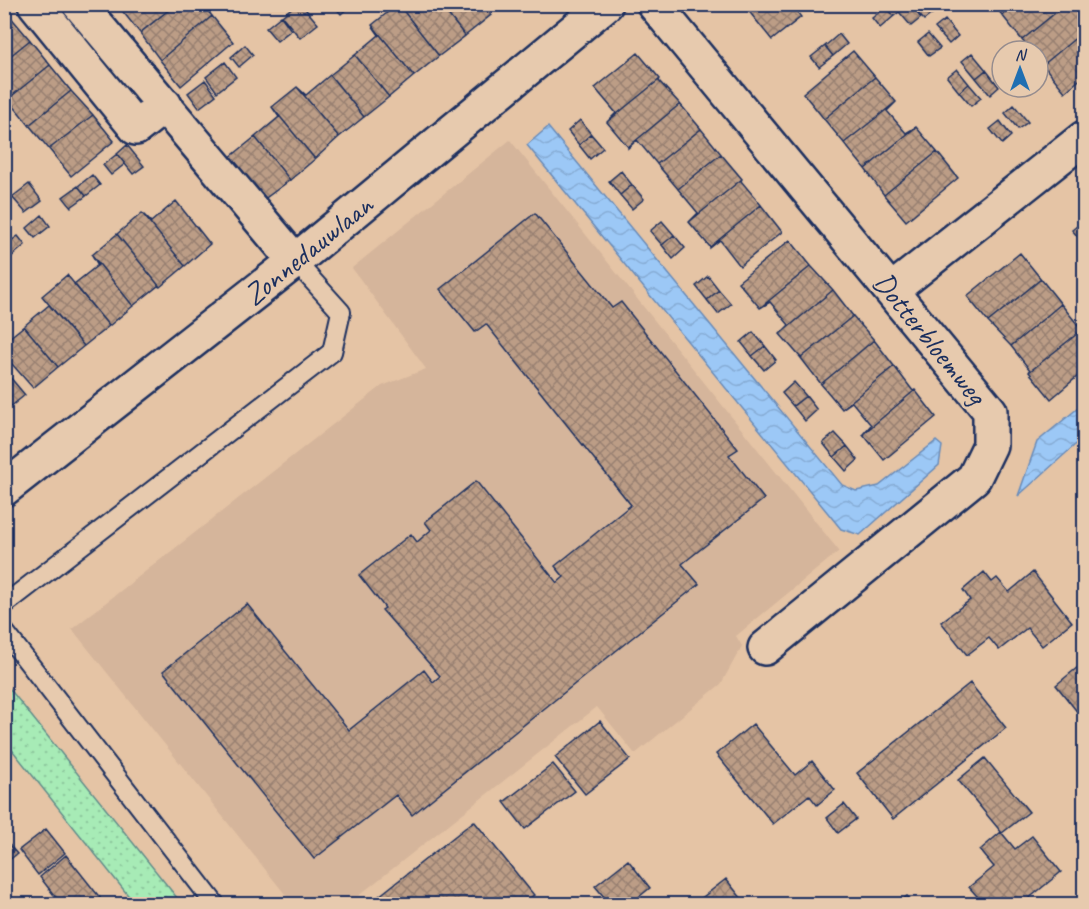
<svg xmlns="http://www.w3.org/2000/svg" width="1089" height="909" font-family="Caveat,sans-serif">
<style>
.built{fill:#d5b59b}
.green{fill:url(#green-dots);stroke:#618d8a;stroke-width:1.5}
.water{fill:url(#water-waves);stroke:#688bb9;stroke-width:1.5}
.building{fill:url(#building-cross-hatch);stroke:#1b2f5e;stroke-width:1.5}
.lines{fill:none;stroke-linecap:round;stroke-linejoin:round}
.lane-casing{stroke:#1b2f5e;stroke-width:22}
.street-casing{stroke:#1b2f5e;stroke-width:38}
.lane{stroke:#e7caae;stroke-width:18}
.street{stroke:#e7caae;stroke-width:33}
.labels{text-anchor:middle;stroke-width:5;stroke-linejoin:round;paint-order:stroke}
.street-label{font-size:30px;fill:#1b2f5e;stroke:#e7caae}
</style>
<defs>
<pattern id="green-dots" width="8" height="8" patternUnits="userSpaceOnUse" patternTransform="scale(1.5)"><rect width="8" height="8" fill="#a7ebb6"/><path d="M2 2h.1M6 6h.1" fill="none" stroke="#8fca9f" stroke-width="1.8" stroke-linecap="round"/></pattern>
<pattern id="water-waves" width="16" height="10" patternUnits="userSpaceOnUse" patternTransform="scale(1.5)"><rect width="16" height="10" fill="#9cc8f6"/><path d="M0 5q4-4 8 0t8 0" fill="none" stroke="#86acd5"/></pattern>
<pattern id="building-cross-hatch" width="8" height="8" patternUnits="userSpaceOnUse" patternTransform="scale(1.5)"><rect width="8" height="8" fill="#bc9d86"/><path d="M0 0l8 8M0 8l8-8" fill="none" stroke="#988071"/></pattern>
</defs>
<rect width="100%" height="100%" fill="#e5c4a5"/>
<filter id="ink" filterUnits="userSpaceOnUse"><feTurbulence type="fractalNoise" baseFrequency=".0167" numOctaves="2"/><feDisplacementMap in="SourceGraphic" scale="12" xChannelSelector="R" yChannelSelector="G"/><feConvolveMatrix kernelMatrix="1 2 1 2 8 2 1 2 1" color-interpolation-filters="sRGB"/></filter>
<g filter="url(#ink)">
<!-- built -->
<path class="built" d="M 510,140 L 839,551 L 736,636 L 742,646 L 721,684 L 635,754 L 597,707 L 348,904 L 293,904 L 72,629 L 382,386 L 426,369 L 352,268 Z"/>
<!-- green -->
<path class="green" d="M 4,683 L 5,683 L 182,904 L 135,904 L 5,741 Z"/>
<!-- water -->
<path class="water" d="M 548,127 L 842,485 L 856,491 L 879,486 L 936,441 L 942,446 L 939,465 L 860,535 L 841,529 L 527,145 Z
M 1084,403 L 1084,437 L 1018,496 L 1037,442 Z"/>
<!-- building -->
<path class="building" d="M 125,4 L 176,4 L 140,33 L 120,8 Z
M 176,4 L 202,4 L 212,16 L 160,60 L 140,33 Z
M 296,4 L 301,4 L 318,24 L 300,38 L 282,16 Z
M 332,4 L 352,4 L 341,14 Z
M 398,4 L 439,56 L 414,76 L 372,25 Z
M 398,4 L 440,4 L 465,36 L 439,56 Z
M 440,4 L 483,4 L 491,15 L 465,36 Z
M 743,4 L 791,4 L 801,17 L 772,40 Z
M 889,4 L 908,4 L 908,5 L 894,16 L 886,7 Z
M 910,4 L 926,4 L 933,13 L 924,20 Z
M 910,4 L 921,18 L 911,26 L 899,12 Z
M 993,4 L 1015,4 L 1002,15 Z
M 1015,4 L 1066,4 L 1022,40 L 1002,15 Z
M 1066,4 L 1084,4 L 1084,31 L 1043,65 L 1038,59 L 1038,51 L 1031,51 L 1022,40 Z
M 886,7 L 894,16 L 880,28 L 872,18 Z
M 9,15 L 30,40 L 4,61 L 4,19 Z
M 212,16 L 233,42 L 181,86 L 160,60 Z
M 281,16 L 291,30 L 277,41 L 266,28 Z
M 945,20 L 958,36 L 949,44 L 935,28 Z
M 372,25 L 414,76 L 389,97 L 355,55 L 379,35 Z
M 1084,31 L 1084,76 L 1065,92 L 1043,65 Z
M 839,34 L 847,44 L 833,56 L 825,46 Z
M 928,34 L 940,48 L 929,56 L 918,42 Z
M 30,40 L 50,65 L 8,99 L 4,95 L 4,61 Z
M 245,45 L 253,55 L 239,67 L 231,57 Z
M 825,46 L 833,56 L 819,67 L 811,57 Z
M 853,51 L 875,77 L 824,119 L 803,93 Z
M 638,53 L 660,79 L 607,122 L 616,113 L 595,88 Z
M 972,53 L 986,70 L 976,78 L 962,61 Z
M 355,55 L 389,97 L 364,117 L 330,75 Z
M 225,62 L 236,77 L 217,92 L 206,77 Z
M 50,65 L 71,91 L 29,125 L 8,99 Z
M 957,69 L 969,84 L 959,92 L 947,77 Z
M 986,70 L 999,87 L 990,95 L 976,78 Z
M 330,75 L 364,117 L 339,137 L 297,87 L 306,95 Z
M 875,77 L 896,102 L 844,143 L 824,119 Z
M 660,79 L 659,81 L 680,104 L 628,147 L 607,122 Z
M 205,80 L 216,95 L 199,108 L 188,93 Z
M 969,84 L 981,98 L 971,106 L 959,92 Z
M 297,87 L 339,137 L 315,159 L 272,107 Z
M 71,91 L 93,115 L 49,149 L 29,125 Z
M 896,102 L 887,111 L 906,133 L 916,127 L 865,169 L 844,143 Z
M 680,104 L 701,129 L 657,164 L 637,140 L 628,148 L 628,147 Z
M 1014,105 L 1028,122 L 1018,129 L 1005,113 Z
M 272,107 L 315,159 L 290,180 L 255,137 L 279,117 Z
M 93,115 L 114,141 L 71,176 L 49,149 Z
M 580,120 L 591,134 L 579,145 L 568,131 Z
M 1000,121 L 1011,136 L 1002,144 L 990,129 Z
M 916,127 L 937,152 L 884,195 L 865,169 Z
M 701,129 L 721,154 L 678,189 L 657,164 Z
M 591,134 L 603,148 L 590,159 L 579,145 Z
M 255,137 L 290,180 L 263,200 L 229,158 Z
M 127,145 L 144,166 L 133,174 L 117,154 Z
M 937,152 L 958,178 L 906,221 L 884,195 Z
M 117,154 L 125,164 L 111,175 L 103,165 Z
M 721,154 L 742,179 L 689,222 L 698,213 L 678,189 Z
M 621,171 L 632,185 L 620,195 L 609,181 Z
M 92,175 L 100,185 L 86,196 L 78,186 Z
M 742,179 L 741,181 L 761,205 L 710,247 L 689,222 Z
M 29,184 L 42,201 L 26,213 L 12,197 Z
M 632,185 L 644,199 L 632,209 L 620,195 Z
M 78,186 L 86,196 L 71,207 L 63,197 Z
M 176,201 L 210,244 L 185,266 L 142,213 L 151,222 Z
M 761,205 L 782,232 L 740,266 L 720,240 L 710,248 L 710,247 Z
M 4,212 L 12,222 L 4,229 Z
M 142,213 L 185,266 L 160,287 L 117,234 Z
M 535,213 L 612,308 L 621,302 L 738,449 L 729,455 L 764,499 L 682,564 L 699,584 L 412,815 L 396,795 L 314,859 L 163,671 L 247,604 L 349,730 L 424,670 L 433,682 L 440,676 L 382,610 L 385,608 L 359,575 L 411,534 L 417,542 L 431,530 L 425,522 L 476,481 L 557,583 L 564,577 L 555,566 L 631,505 L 486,324 L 475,332 L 440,289 Z
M 42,215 L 50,226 L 35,238 L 27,228 Z
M 662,221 L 674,235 L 662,245 L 650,231 Z
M 1082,222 L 1084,225 L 1084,244 L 1072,230 Z
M 117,234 L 160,287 L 158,286 L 133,306 L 92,255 Z
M 674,235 L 685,248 L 673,259 L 662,245 Z
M 18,236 L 25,245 L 11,257 L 4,246 Z
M 790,240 L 811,266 L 760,308 L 738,282 Z
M 1020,253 L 1041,279 L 988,322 L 967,296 Z
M 92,255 L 133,306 L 109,326 L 74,284 L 98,265 Z
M 811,266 L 833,290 L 780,334 L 789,325 L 770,302 L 760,308 Z
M 67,275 L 109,326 L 84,346 L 42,296 Z
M 708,276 L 719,290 L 707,300 L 696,286 Z
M 1041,279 L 1061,304 L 1011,346 L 988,322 Z
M 719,290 L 731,304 L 718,314 L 707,300 Z
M 833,290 L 853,316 L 801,358 L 780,334 Z
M 1061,304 L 1082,330 L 1029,372 L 1030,370 L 1011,346 Z
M 49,305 L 84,346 L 58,367 L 24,326 Z
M 853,316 L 874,340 L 821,384 L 801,358 Z
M 24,326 L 58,367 L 33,388 L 4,355 L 4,342 Z
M 1082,330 L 1084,333 L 1084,371 L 1051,399 L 1029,372 Z
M 753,332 L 765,346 L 752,356 L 741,342 Z
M 874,340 L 894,366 L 842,409 L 821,384 Z
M 765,346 L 776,360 L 764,370 L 752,356 Z
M 894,366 L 913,391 L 915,390 L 863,434 L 871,425 L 852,402 L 842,409 Z
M 4,370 L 25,395 L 4,412 Z
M 794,382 L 806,396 L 793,406 L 782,393 Z
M 915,390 L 936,417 L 884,460 L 863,434 Z
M 806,396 L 817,410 L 805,421 L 793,406 Z
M 835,433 L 847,446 L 834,457 L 823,443 Z
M 847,446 L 858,460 L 846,471 L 834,457 Z
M 984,572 L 992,582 L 997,578 L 1009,592 L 1033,572 L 1072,622 L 1042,646 L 1027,628 L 999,650 L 989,638 L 967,655 L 941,622 L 970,600 L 963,590 Z
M 1084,662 L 1084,718 L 1083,719 L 1056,685 Z
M 970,683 L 1006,728 L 893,819 L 857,773 Z
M 600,721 L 630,759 L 585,794 L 555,757 Z
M 753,724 L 795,775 L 812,761 L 835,790 L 817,805 L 809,795 L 773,824 L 716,754 Z
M 985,758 L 1029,812 L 1002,833 L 958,780 Z
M 553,764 L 575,791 L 525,829 L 504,802 Z
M 844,804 L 856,819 L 838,833 L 827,818 Z
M 474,821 L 534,895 L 522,904 L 369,904 Z
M 46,829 L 65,853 L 38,875 L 19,850 Z
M 1001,832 L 1015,849 L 1032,836 L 1061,872 L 1022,904 L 984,904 L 969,887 L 994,867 L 980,850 Z
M 4,839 L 17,854 L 4,864 Z
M 66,855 L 105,904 L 50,904 L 57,899 L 40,877 Z
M 628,860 L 650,888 L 630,904 L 610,904 L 595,886 Z
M 726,879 L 746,904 L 694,904 Z
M 907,896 L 914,904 L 897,904 Z"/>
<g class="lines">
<defs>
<path id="lane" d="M 4,605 L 332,352 L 341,312 L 295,261
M 4,631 L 215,904"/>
<path id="street" d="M 35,4 L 136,128 L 165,105
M 79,4 L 295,261
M 654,4 L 990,411 L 990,445 L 974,478 L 765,648
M 892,290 L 1084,138
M 4,489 L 295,261 L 606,4"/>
</defs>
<!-- lane casing -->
<use href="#lane" class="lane-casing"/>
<!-- street casing -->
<use href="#street" class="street-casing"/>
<!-- lane -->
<use href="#lane" class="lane"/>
<!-- street -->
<use href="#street" class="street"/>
</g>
</g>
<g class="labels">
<!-- street labels -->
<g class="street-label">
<text transform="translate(308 250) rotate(-39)" y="10">Zonnedauwlaan</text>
<text transform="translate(930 338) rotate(51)" y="10">Dotterbloemweg</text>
</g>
</g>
<!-- margin -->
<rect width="1089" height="909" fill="none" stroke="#e7caae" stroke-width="24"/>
<rect x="12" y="12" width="1065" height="885" fill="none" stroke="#1b2f5e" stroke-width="2" filter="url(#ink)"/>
<!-- north arrow -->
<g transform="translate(1020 69)"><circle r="28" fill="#e7caae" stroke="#958c8e" stroke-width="1.5"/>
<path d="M0-4.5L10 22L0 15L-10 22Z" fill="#1f6fb2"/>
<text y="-9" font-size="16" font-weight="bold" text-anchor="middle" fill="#1b2f5e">N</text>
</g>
</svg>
